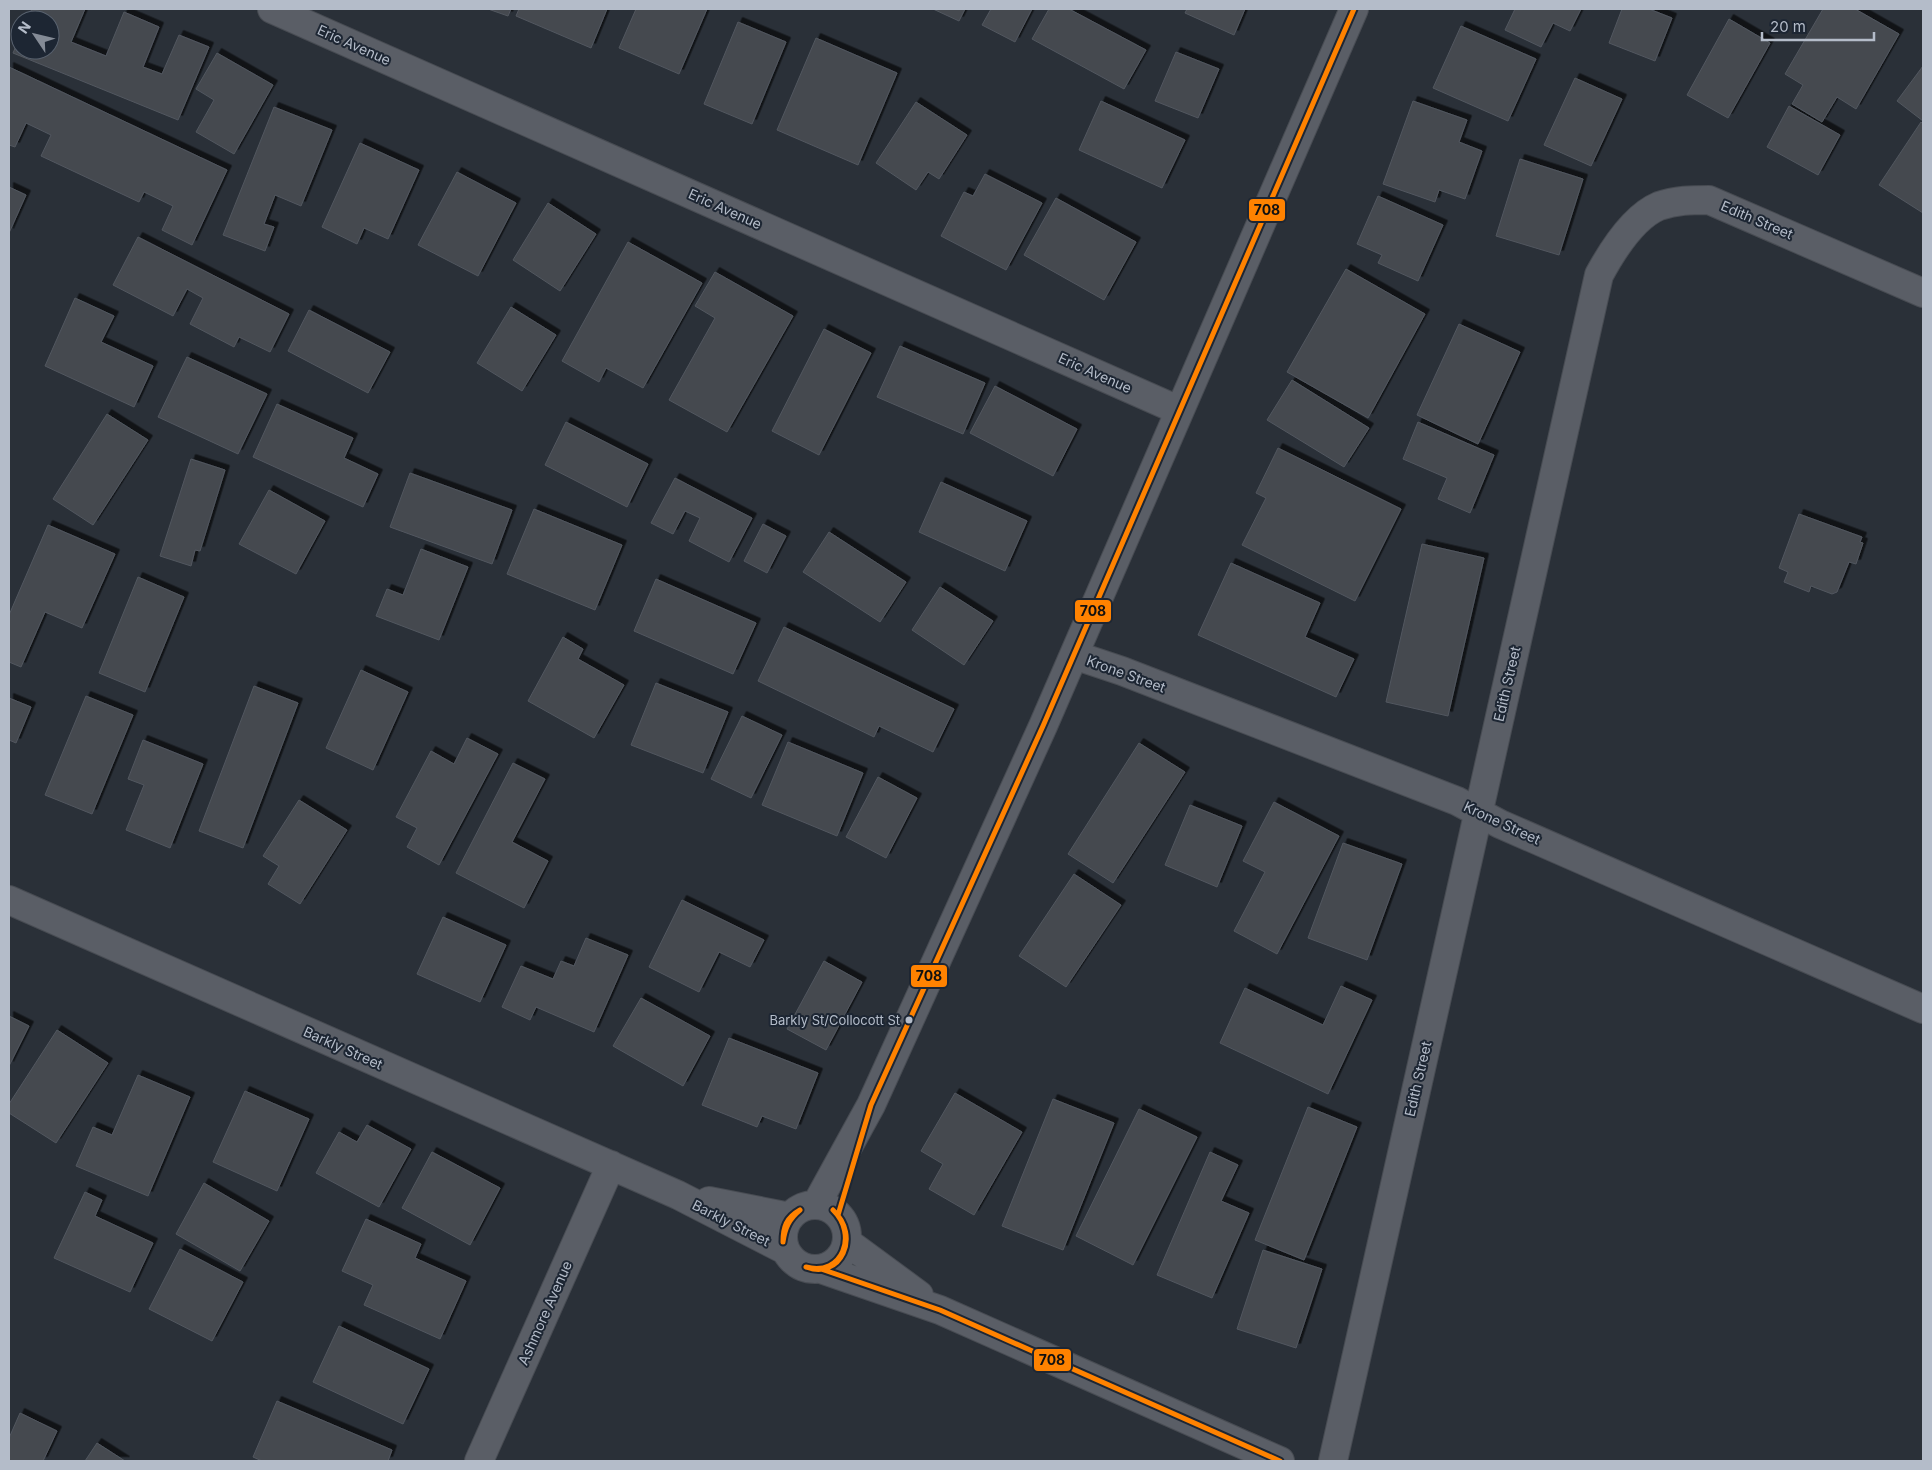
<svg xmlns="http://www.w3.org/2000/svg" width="1932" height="1470" font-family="Inter,sans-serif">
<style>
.building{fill:#444950;stroke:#52575f;filter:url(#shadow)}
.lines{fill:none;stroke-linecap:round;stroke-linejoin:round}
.street-casing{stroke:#484c53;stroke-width:30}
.street{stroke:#5a5e66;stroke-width:28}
.bus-1-casing{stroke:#1d2633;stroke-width:9}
.bus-1{stroke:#ff8200;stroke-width:5}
.bus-dot{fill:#b4bcc9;stroke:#1d2633;stroke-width:2}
.labels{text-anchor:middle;stroke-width:4;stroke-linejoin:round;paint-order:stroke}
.bus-label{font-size:13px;fill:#b4bcc9;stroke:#1d2633;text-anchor:end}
.street-label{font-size:14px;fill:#b4bcc9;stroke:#1d2633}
.line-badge{stroke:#1d2633;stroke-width:2}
.pale-badge-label{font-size:14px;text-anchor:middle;font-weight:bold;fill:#111}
</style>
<defs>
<filter id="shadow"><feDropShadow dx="4.5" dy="-4.5" stdDeviation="0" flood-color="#0009"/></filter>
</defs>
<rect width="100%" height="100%" fill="#2a3038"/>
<!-- building -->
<path class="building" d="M 32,9 L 85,9 L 71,42 L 106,56 L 124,12 L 159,27 L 143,67 L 162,74 L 179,35 L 209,47 L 178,120 L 13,53 L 20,37 L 20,50 L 50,50 L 50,20 L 27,20 Z
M 488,9 L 511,9 L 508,16 Z
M 519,9 L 607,9 L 591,48 L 516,16 Z
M 636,9 L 707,9 L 679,74 L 619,48 Z
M 933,9 L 965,9 L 959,21 Z
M 991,9 L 1032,9 L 1015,42 L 982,25 Z
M 1049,9 L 1069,9 L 1146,50 L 1124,89 L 1032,39 Z
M 1187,9 L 1245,9 L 1234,35 L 1185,13 Z
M 1515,9 L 1581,9 L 1570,31 L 1553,23 L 1541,47 L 1505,30 Z
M 1622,9 L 1649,9 L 1672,18 L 1655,61 L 1609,43 Z
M 1823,9 L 1855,9 L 1899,34 L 1856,109 L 1837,97 L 1822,122 L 1792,104 L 1803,85 L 1785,74 Z
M 1729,19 L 1770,43 L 1728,118 L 1687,95 Z
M 738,22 L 786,42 L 752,124 L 704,104 Z
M 1461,26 L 1536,59 L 1508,121 L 1433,88 Z
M 816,38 L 897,73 L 858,165 L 777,130 Z
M 1176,52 L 1219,69 L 1198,118 L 1155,101 Z
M 217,53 L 273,85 L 234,154 L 196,132 L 214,100 L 196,89 Z
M 1923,66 L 1923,121 L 1897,101 Z
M 9,67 L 227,170 L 192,245 L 162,230 L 173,206 L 144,192 L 139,202 L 41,156 L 51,135 L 26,123 L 15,147 L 9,145 Z
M 1575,78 L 1622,99 L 1591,166 L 1544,145 Z
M 1101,101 L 1185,140 L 1162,188 L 1079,150 Z
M 1413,101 L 1467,120 L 1459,142 L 1482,151 L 1465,199 L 1439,190 L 1435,202 L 1383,184 Z
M 916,102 L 967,135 L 939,179 L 928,172 L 916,190 L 876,163 Z
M 1789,106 L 1840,135 L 1818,175 L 1767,147 Z
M 274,107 L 332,130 L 301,206 L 275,195 L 264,224 L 274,227 L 265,251 L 223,235 Z
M 1921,122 L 1923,124 L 1923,213 L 1879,185 Z
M 360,143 L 419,170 L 388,239 L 364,228 L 357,244 L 322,227 Z
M 1520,159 L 1583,179 L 1559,255 L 1496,236 Z
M 457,172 L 516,203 L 478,276 L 418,245 Z
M 985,174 L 1042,203 L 1006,270 L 941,236 L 964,192 L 973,196 Z
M 9,187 L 26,195 L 9,233 Z
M 1378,196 L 1443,225 L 1418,281 L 1378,263 L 1382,255 L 1357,244 Z
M 1056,198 L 1136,242 L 1104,300 L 1024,255 Z
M 548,203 L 596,234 L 560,291 L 513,260 Z
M 138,237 L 289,314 L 270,352 L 239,337 L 234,347 L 190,324 L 203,298 L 187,289 L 173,316 L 113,285 Z
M 628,242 L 702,283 L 643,388 L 606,368 L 599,382 L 562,361 Z
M 1346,269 L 1425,314 L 1368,418 L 1287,372 Z
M 715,272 L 793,316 L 727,432 L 669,400 L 715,318 L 695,306 Z
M 75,298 L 114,316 L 101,342 L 153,366 L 134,407 L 45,366 Z
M 511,307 L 556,335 L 522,391 L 477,363 Z
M 309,310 L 390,352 L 368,393 L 288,351 Z
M 1459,324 L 1520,352 L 1478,444 L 1417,415 Z
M 824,329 L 871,353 L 819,455 L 772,431 Z
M 900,346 L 985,383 L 963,434 L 877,397 Z
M 187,357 L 267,394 L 238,454 L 158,417 Z
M 1292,380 L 1369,428 L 1344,467 L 1267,420 Z
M 995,386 L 1077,429 L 1053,476 L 970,433 Z
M 277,404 L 353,438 L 344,458 L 378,474 L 363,507 L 253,457 Z
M 107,414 L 148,440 L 93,525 L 53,499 Z
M 566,422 L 648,464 L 627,507 L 545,465 Z
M 1418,422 L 1494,455 L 1470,513 L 1438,499 L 1447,478 L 1403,459 Z
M 1278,448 L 1401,509 L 1355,601 L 1242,545 L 1266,498 L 1256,493 Z
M 191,459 L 225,470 L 200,551 L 195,550 L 191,566 L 160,556 Z
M 410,473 L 512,510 L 492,564 L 390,527 Z
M 675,478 L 752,518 L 729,562 L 689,541 L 700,518 L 685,511 L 673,534 L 651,523 Z
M 941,482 L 1027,521 L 1005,571 L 919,532 Z
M 269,490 L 325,521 L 296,574 L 239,544 Z
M 534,509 L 622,545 L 595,610 L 507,574 Z
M 1799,514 L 1862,537 L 1860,542 L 1863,543 L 1856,564 L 1849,562 L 1837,592 L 1832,594 L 1811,586 L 1809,592 L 1784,582 L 1788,572 L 1779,568 Z
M 763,524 L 786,536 L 767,573 L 744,561 Z
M 48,525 L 115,554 L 82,628 L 45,612 L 21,667 L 9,662 L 9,615 Z
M 829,532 L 906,582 L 880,622 L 803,572 Z
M 1422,544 L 1484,558 L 1448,716 L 1386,702 Z
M 421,549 L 468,567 L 439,640 L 376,616 L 387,589 L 403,595 Z
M 1231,563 L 1320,603 L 1305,637 L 1354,659 L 1336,697 L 1198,635 Z
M 138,577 L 184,597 L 145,692 L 99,673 Z
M 656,579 L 756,623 L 733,674 L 634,631 Z
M 940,587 L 993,621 L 964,665 L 912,630 Z
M 784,627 L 954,709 L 933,752 L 879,726 L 874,737 L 758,681 Z
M 563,637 L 583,649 L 578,659 L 624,685 L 594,738 L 528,701 Z
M 361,670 L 408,692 L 373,770 L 326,748 Z
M 656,683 L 728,712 L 703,773 L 631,745 Z
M 254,686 L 298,703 L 243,848 L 199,831 Z
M 86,696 L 133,715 L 92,814 L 45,795 Z
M 9,698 L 31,707 L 16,743 L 9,740 Z
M 742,716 L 782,735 L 751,798 L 711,779 Z
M 467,738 L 498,754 L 439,865 L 407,847 L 417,828 L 396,817 L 431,751 L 454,764 Z
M 143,740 L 203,764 L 170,848 L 126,830 L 144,785 L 128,779 Z
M 788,742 L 863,773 L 837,836 L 762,805 Z
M 1139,743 L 1185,772 L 1113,883 L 1068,854 Z
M 513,763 L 545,779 L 512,842 L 548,861 L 524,908 L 456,873 Z
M 878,777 L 917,798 L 886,858 L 846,837 Z
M 299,800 L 347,830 L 300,904 L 268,884 L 279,866 L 263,856 Z
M 1274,802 L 1339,836 L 1277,954 L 1234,931 L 1265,872 L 1243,861 Z
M 1190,805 L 1242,826 L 1217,887 L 1165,865 Z
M 1343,843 L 1402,864 L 1367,960 L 1308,938 Z
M 1074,874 L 1121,905 L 1066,987 L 1019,956 Z
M 682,900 L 764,940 L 750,967 L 719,952 L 699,992 L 649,967 Z
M 443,917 L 506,945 L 480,1002 L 417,974 Z
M 586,938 L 628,955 L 594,1032 L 536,1007 L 530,1020 L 502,1007 L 521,966 L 553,979 L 561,961 L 574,966 Z
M 824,961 L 862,982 L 826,1050 L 787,1029 Z
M 1341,986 L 1372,1000 L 1328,1094 L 1220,1043 L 1245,988 L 1323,1025 Z
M 641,998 L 710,1036 L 683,1086 L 613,1046 Z
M 9,1016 L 29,1026 L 9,1066 Z
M 57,1030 L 108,1063 L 56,1143 L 9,1113 L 9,1104 Z
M 729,1038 L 818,1073 L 796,1129 L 762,1116 L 757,1127 L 702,1105 Z
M 138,1075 L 190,1097 L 148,1196 L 76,1166 L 93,1127 L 112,1135 Z
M 245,1091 L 309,1119 L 277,1191 L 213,1162 Z
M 955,1093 L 1022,1132 L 974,1215 L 929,1189 L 943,1164 L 921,1151 Z
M 1053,1099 L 1114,1123 L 1063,1250 L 1002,1226 Z
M 1308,1107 L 1357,1127 L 1304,1260 L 1255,1240 Z
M 1139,1109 L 1197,1137 L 1133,1265 L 1076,1236 Z
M 367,1125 L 411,1149 L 379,1207 L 316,1173 L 339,1132 L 357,1142 Z
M 432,1152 L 500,1188 L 470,1245 L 402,1208 Z
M 1210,1152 L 1238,1165 L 1221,1201 L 1249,1213 L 1212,1298 L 1157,1275 Z
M 204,1183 L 269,1221 L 240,1271 L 176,1234 Z
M 85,1192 L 102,1200 L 95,1216 L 153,1243 L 130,1292 L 54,1258 Z
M 366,1219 L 421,1244 L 415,1258 L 466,1281 L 440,1339 L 364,1305 L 373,1285 L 342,1271 Z
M 180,1249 L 243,1282 L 212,1341 L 149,1309 Z
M 1263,1250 L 1322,1269 L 1296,1348 L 1237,1329 Z
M 339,1326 L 429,1369 L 403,1424 L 313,1382 Z
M 277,1401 L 392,1450 L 388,1461 L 262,1461 L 253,1457 Z
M 20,1413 L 57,1431 L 43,1461 L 9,1461 L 9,1438 Z
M 97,1443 L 125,1461 L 85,1461 Z"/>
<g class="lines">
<defs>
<path id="street" d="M 272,9 L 1178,410
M 1074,655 L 1122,671 L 1457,801 L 1500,824 L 1923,1009
M 9,900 L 678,1195 L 785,1250
M 709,1201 L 790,1217
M783 1237a32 32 0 1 1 64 0a32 32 0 1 1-64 0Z
M 816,1205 L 871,1105 L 1043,726 L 1354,9
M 847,1242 L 919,1295
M 821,1269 L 940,1310 L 1280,1461
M 479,1461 L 611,1165
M 1333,1461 L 1599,275 C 1612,251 1633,217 1659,206 C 1676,200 1692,200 1709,200 L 1923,293"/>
</defs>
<!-- street casing -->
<use href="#street" class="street-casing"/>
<!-- street -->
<use href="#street" class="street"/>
<defs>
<path id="bus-1" d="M 838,1215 L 871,1105 L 1043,726 L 1354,9
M 783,1242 C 783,1227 786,1218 800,1210
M 783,1242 C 785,1228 789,1219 800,1210
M 806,1267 C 843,1277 858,1234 833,1210
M 806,1267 C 841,1280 861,1236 833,1210
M 821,1269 L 940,1310 L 1280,1461"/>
</defs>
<!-- bus-1 casing -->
<use href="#bus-1" class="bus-1-casing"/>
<!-- bus-1 -->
<use href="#bus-1" class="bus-1"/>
</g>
<!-- markers -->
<circle class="bus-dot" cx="909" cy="1020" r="4.5"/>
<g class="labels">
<!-- bus labels -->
<g class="bus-label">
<text x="900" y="1025">Barkly St/Collocott St</text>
</g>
<!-- street labels -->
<g class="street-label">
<text transform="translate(354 45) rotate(24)" y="5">Eric Avenue</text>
<text transform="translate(725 209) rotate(24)" y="5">Eric Avenue</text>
<text transform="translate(1757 220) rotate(23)" y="5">Edith Street</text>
<text transform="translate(1095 373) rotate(24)" y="5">Eric Avenue</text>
<text transform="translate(1126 674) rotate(20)" y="5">Krone Street</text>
<text transform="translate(1507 684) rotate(-77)" y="5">Edith Street</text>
<text transform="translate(1502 823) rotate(25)" y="5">Krone Street</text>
<text transform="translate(343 1048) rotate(24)" y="5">Barkly Street</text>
<text transform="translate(1418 1079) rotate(-77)" y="5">Edith Street</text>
<text transform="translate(731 1223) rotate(27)" y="5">Barkly Street</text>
<text transform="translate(545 1313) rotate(-66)" y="5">Ashmore Avenue</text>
</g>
</g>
<g class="line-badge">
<rect x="1248" y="198" width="38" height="24" rx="5" fill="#ff8200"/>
<rect x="1074" y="599" width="38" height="24" rx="5" fill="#ff8200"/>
<rect x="910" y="964" width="38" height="24" rx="5" fill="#ff8200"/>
<rect x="1033" y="1348" width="39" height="24" rx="5" fill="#ff8200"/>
</g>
<g class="pale-badge-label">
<text x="1267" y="215">708</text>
<text x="1093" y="616">708</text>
<text x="929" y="981">708</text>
<text x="1052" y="1365">708</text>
</g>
<!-- border -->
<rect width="1932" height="1470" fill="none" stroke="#b4bcc9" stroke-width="20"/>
<!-- north arrow -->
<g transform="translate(35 35) rotate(305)"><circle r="24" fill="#1d2633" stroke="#59626f"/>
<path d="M0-4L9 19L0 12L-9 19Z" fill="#848b96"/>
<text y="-8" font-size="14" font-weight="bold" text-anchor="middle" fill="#b4bcc9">N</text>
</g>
<!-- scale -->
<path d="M1762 32v8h112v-8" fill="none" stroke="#b4bcc9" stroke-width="2.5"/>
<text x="1770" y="32" font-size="15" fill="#b4bcc9" stroke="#1d2633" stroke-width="4" paint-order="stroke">20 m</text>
</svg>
